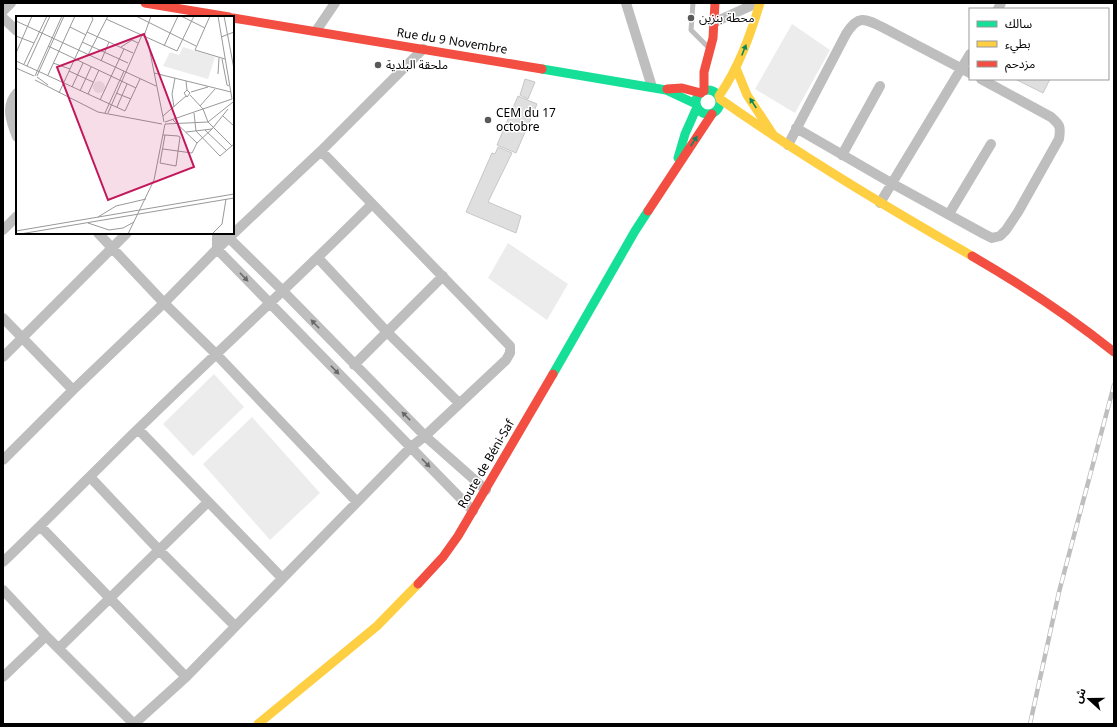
<svg xmlns="http://www.w3.org/2000/svg" width="1117" height="727" font-family="'Noto Sans','Noto Sans Arabic',sans-serif">
<style>
.green{fill:#ececec}
.building{fill:#dfdfdf;stroke:#c7c7c7}
.lines{fill:none;stroke-linecap:round;stroke-linejoin:round}
.lane{stroke:#bebebe;stroke-width:5}
.street{stroke:#bebebe;stroke-width:10}
.fast{stroke:#16e098;stroke-width:9}
.slow{stroke:#ffcf43;stroke-width:9}
.jam{stroke:#f24e42;stroke-width:9}
.rail-casing{stroke:#bebebe;stroke-width:4.5}
.rail{stroke:#fff;stroke-width:3;stroke-dasharray:9;stroke-linecap:butt}
.oneway{fill:#0d865b}
.oneway2{fill:#686868}
.poi-dot{fill:#595959;stroke:#fff;stroke-width:1.5}
.labels{text-anchor:middle;stroke-width:3;stroke-linejoin:round;paint-order:stroke}
.poi-label{font-size:12px;fill:#000;stroke:#fff;text-anchor:start}
.street-label{font-size:12px;fill:#000;stroke:#fff}
.inset-road{fill:none;stroke:#999;stroke-width:1}
.view{fill:#c2185b;fill-opacity:0.15;stroke:#c2185b;stroke-width:2}
.inset-edge{fill:none;stroke:#000;stroke-width:2}
</style>
<rect width="100%" height="100%" fill="#fff"/>
<!-- green -->
<path class="green" d="M 792,24 L 830,50 L 795,113 L 755,89 Z
M 508,243 L 568,284 L 547,320 L 488,278 Z
M 214,374 L 244,407 L 193,456 L 163,424 Z
M 252,417 L 320,493 L 270,540 L 203,464 Z"/>
<!-- building -->
<path class="building" d="M 525,79 L 535,82 L 528,99 L 520,95 Z
M 1015,79 L 1050,79 L 1043,93 Z
M 518,96 L 537,104 L 516,153 L 497,145 Z
M 498,147 L 512,153 L 488,202 L 521,216 L 516,233 L 466,212 L 492,153 L 495,154 Z"/>
<g class="lines">
<!-- lane -->
<path class="lane" d="M 693,3 L 691,30 L 708,47"/>
<!-- street -->
<path class="street" d="M 626,3 L 652,87
M 998,9 L 1001,3
M 3,11 L 11,3
M 3,18 L 17,31
M 715,22 L 757,3
M 316,31 L 335,3
M 17,93 C 5,106 11,122 17,137
M 796,128 L 893,184 L 984,234 L 992,238 L 1000,236 L 1006,230 L 1018,212 L 1059,139 C 1061,126 1060,125 1051,117 L 981,79
M 788,145 L 846,34 C 858,15 864,18 882,27 L 970,73
M 842,155 L 880,86
M 880,203 L 970,54
M 949,214 L 991,144
M 3,230 L 17,216
M 98,233 L 164,303 L 216,354 L 357,502
M 217,236 L 217,249 L 473,511
M 223,237 L 229,238 L 282,290 L 425,436 L 486,490
M 318,258 L 387,332 L 459,403
M 3,318 L 73,390
M 3,357 L 127,233
M 354,365 L 443,276
M 138,429 L 282,578
M 3,460 L 73,390 L 164,303 L 217,249 L 321,151 L 423,49
M 91,478 L 159,550 L 235,626
M 41,527 L 186,677
M 3,562 C 49,518 93,473 139,428 C 216,353 296,280 372,204
M 3,590 L 46,636 L 134,724
M 59,648 L 208,502
M 3,677 L 46,636
M 134,724 L 186,677 L 411,447 L 425,436 L 506,360 L 510,353 L 510,346 L 321,151"/>
<!-- fast -->
<path class="fast" d="M 542,69 L 666,90 L 696,104
M696 102a12 12 0 1 1 24 0a12 12 0 1 1-24 0Z
M 678,158 L 685,134 L 697,107
M 553,374 L 635,231 L 648,211"/>
<!-- slow -->
<path class="slow" d="M 736,68 L 747,95 L 774,136
M 719,96 C 739,67 750,36 760,3
M 720,99 C 801,156 886,207 972,256
M 258,724 L 377,626 L 418,584"/>
<!-- jam -->
<path class="jam" d="M 145,3 L 229,17
M 233,18 L 542,69
M 667,89 L 682,88 L 701,93
M 704,91 L 704,72 L 713,38 L 715,3
M 648,211 L 712,114
M 972,256 C 1022,285 1069,316 1114,352
M 418,584 L 443,557 L 458,536 L 553,374"/>
<defs>
<path id="rail" d="M 1030,724 L 1059,592 L 1114,385"/>
</defs>
<!-- rail casing -->
<use href="#rail" class="rail-casing"/>
<!-- rail -->
<use href="#rail" class="rail"/>
</g>
<!-- one-way arrows -->
<defs><path id="oneway-solid" d="M-6-.8H1V-3.2L6.5 0L1 3.2V.8H-6Z"/></defs>
<g class="oneway">
<use href="#oneway-solid" transform="translate(744 50) rotate(-68)"/>
<use href="#oneway-solid" transform="translate(753 103) rotate(-123)"/>
<use href="#oneway-solid" transform="translate(694 141) rotate(-57)"/>
</g>
<g class="oneway2">
<use href="#oneway-solid" transform="translate(244 277) rotate(46)"/>
<use href="#oneway-solid" transform="translate(315 324) rotate(-134)"/>
<use href="#oneway-solid" transform="translate(335 370) rotate(46)"/>
<use href="#oneway-solid" transform="translate(406 416) rotate(-135)"/>
<use href="#oneway-solid" transform="translate(426 463) rotate(46)"/>
</g>
<!-- markers -->
<g class="poi-dot">
<circle cx="691" cy="18" r="4"/>
<circle cx="378" cy="65" r="4"/>
<circle cx="488" cy="120" r="4"/>
</g>
<g class="labels">
<!-- poi labels -->
<g class="poi-label">
<text x="699" y="22">محطة بنزين</text>
<text x="386" y="69">ملحقة البلدية</text>
<text x="496" y="117">CEM du 17<tspan x="496" dy="14">octobre</tspan></text>
</g>
<!-- street labels -->
<g class="street-label">
<text transform="translate(452 41) rotate(9)" y="4">Rue du 9 Novembre</text>
<text transform="translate(486 464) rotate(-60)" y="4">Route de Béni-Saf</text>
</g>
</g>
<!-- overview -->
<g transform="translate(16 16)">
<rect width="218" height="218" fill="#fff"/>
<path d="M 167,31 L 199,41 L 192,63 L 147,50 L 154,36 L 163,39 ZM77 71a6 6 0 1 1 12 0a6 6 0 1 1-12 0Z" fill="#ececec"/>
<path class="inset-road" d="M 120,0 L 180,30M 135,0 L 128,20 L 132,26 L 148,106M 165,0 L 189,12M 194,0 L 179,34 L 209,43M 202,0 L 216,83M 208,0 L 218,53M 90,3 L 161,35 L 178,0M 0,5 L 140,70M 54,11 L 70,19M 71,16 L 117,37M 0,20 L 18,27M 205,21 L 218,16M 66,26 L 112,47M 32,30 L 120,72M 148,30 L 162,0M 105,31 L 116,24 L 122,27M 0,37 L 16,0M 72,39 L 92,0M 206,43 L 211,69 L 213,70M 0,45 L 109,95 L 124,63M 85,45 L 93,26M 37,47 L 54,53M 8,48 L 31,0M 11,50 L 34,0M 0,52 L 18,60M 53,55 L 77,66M 138,57 L 215,76M 202,58 L 203,42M 32,59 L 59,0M 19,60 L 46,0M 21,60 L 48,0M 21,61 L 32,69M 19,64 L 82,96 L 146,108M 170,65 L 171,74 L 174,77 L 171,81 L 168,77 L 171,74M 56,71 L 67,47M 64,75 L 75,51M 175,76 L 192,71M 43,77 L 77,3 L 75,0M 100,77 L 115,83M 72,78 L 83,54M 174,79 L 187,93 L 192,106 L 216,130M 84,84 L 108,33M 184,90 L 199,73M 101,91 L 111,68M 158,91 L 156,78 L 159,62M 89,97 L 108,55M 92,97 L 126,19M 178,97 L 180,115 L 204,140 L 218,128M 147,100 L 170,80M 207,100 L 218,110M 157,104 L 181,127 L 196,113M 149,106 L 216,83M 149,108 L 192,106 L 217,86M 189,114 L 211,135M 170,116 L 196,113 L 212,93M 147,119 L 149,119 L 162,120 L 164,121 L 160,150 L 144,147 L 149,119M 147,133 L 176,137 L 181,127M 82,201 L 100,190 L 130,183M 72,207 L 93,214 L 107,212 L 118,206M 0,215 L 218,178M 4,218 L 218,182M 112,218 L 138,164 L 149,108M 196,218 L 206,208 L 210,183"/>
<path class="view" d="M 128,18 L 178,151 L 92,184 L 41,51 Z"/>
<rect width="218" height="218" class="inset-edge"/>
</g>
<!-- border -->
<rect width="1117" height="727" fill="none" stroke="#000000" stroke-width="8"/>
<!-- legend -->
<rect x="969" y="8" width="140" height="72" fill="#ffffff" stroke="#999999"/>
<rect x="977" y="21" width="20" height="6" fill="#16e098" stroke="#999999"/>
<text x="1005" y="28" font-size="12" fill="#000000">سالك</text>
<rect x="977" y="41" width="20" height="6" fill="#ffcf43" stroke="#999999"/>
<text x="1005" y="48" font-size="12" fill="#000000">بطيء</text>
<rect x="977" y="61" width="20" height="6" fill="#f24e42" stroke="#999999"/>
<text x="1005" y="68" font-size="12" fill="#000000">مزدحم</text>
<!-- north arrow -->
<g transform="translate(1089 699) rotate(291)" stroke="#ffffff" stroke-width="3" paint-order="stroke">
<path d="M0-3L7 15L0 10L-7 15Z" fill="#000000"/>
<text y="-6" font-size="11" font-weight="bold" text-anchor="middle" fill="#000000">ش</text>
</g>
</svg>
